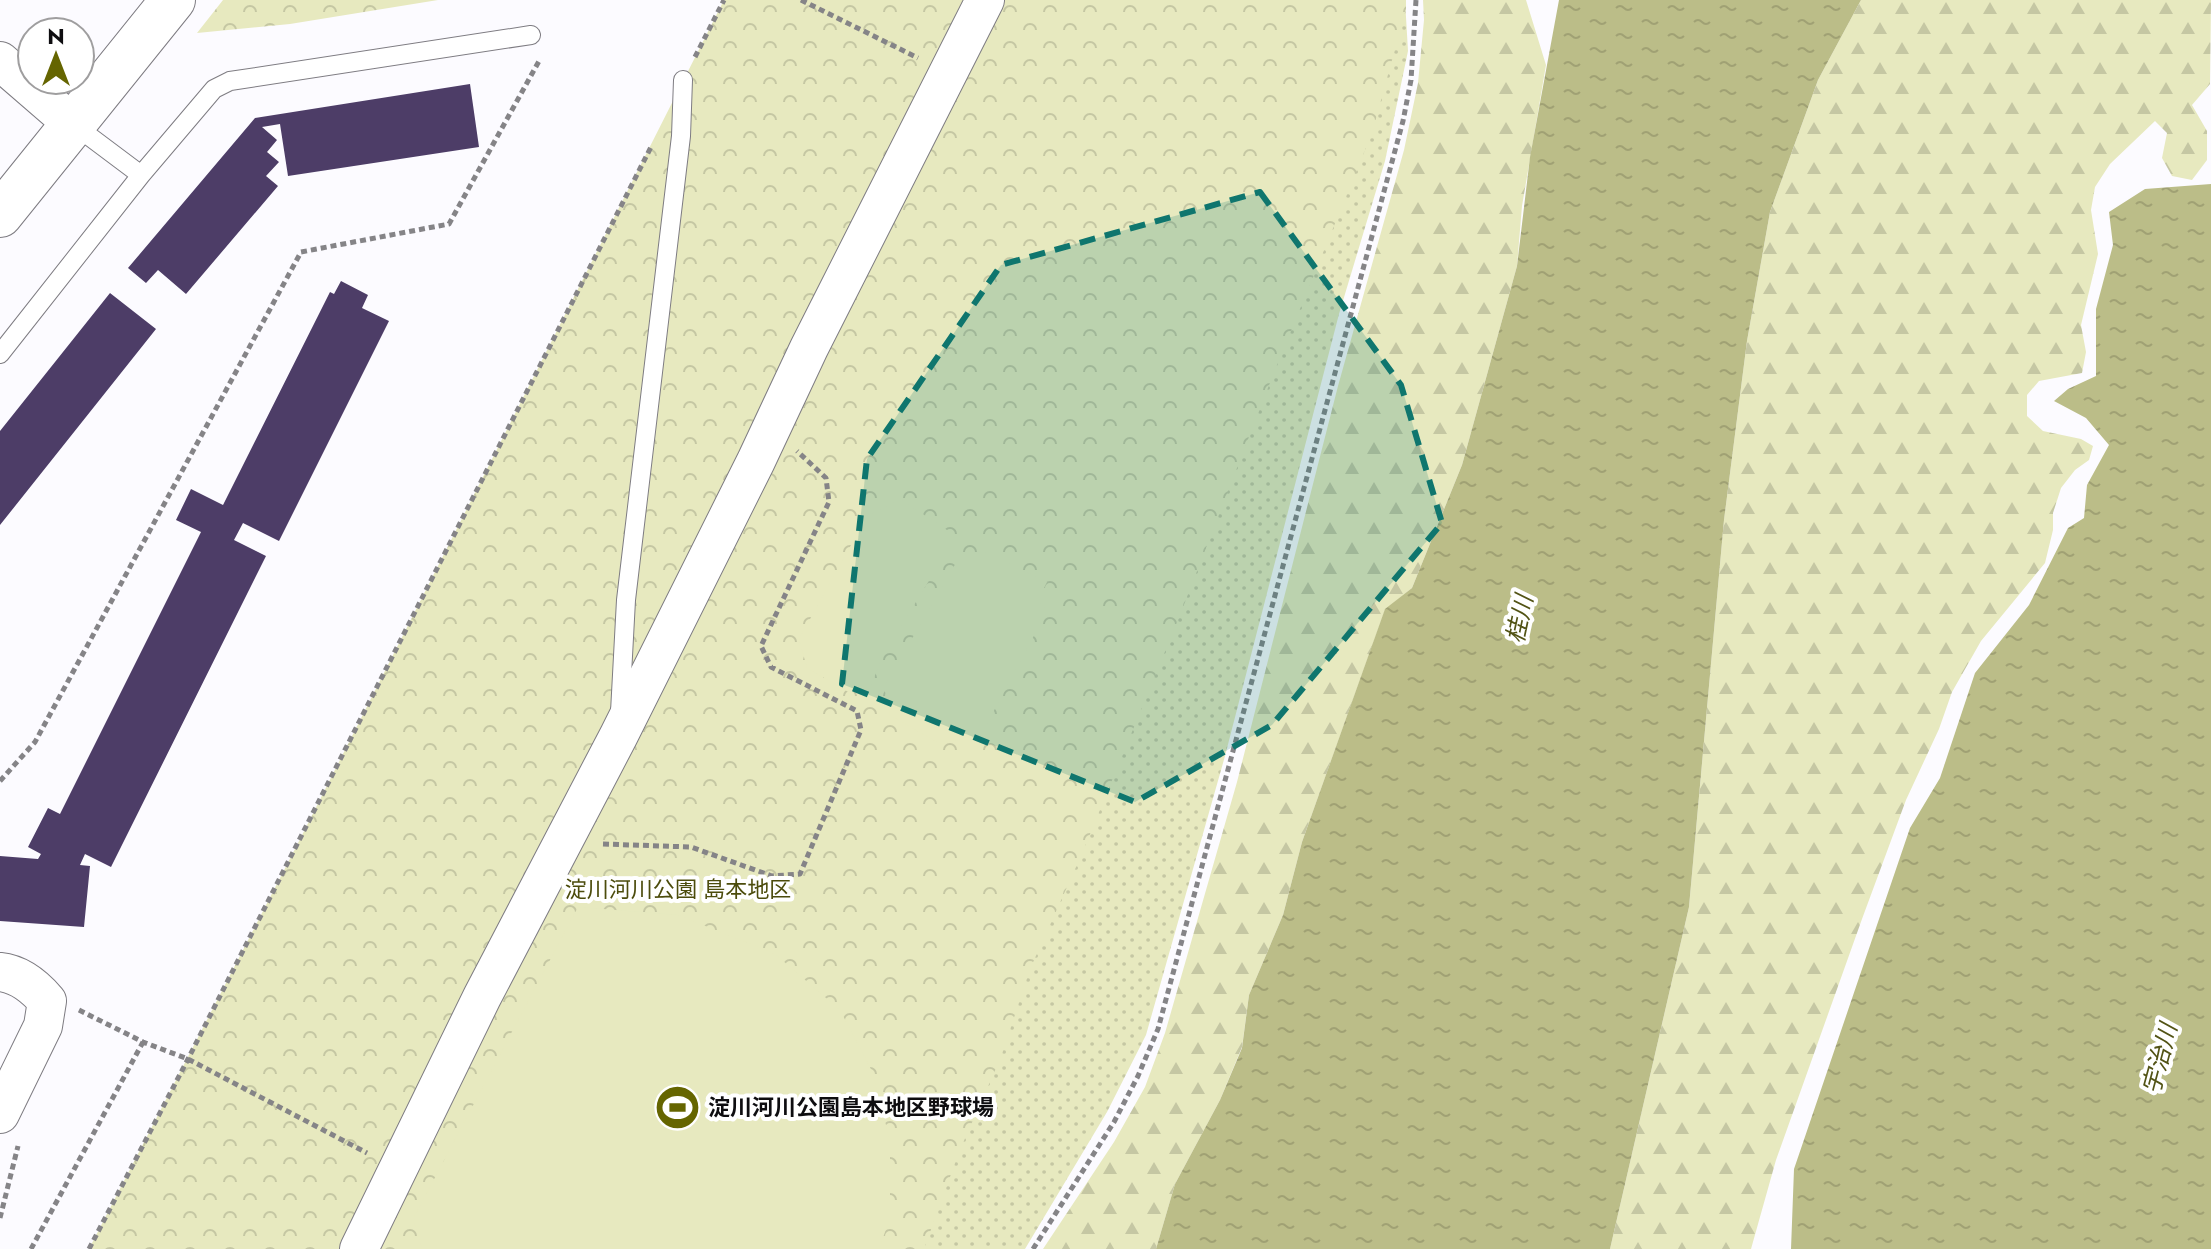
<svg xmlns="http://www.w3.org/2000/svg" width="2211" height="1249" font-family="Jost,'Noto Sans JP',sans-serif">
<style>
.grass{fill:url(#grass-dots)}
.forest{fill:url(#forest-firs)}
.park{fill:url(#park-crowns)}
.pitch{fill:#e7e9bf}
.water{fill:url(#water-ripples)}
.building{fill:#4d3d67}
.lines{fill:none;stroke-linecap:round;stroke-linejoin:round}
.service-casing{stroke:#7e7c82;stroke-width:20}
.minor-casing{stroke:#7e7c82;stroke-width:40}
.trunk-casing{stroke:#7e7c82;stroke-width:46}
.path{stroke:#858487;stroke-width:5;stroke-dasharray:6 4;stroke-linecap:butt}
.service{stroke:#fff;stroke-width:18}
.minor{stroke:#fff;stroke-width:38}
.trunk{stroke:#fff;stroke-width:44}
.marked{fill:#0f766e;fill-opacity:0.2;stroke:#0f766e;stroke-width:6;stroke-dasharray:16 10;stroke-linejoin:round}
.labels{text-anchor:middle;stroke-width:8;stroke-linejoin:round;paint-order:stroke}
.park-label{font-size:22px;fill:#4c4c0c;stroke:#fff}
.poi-label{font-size:22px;font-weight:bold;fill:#0e0d10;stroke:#fff;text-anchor:start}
.water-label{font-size:24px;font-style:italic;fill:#525315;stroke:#fff}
</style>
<defs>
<pattern id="grass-dots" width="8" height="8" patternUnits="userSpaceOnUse" patternTransform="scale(2)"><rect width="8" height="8" fill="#e7e9bf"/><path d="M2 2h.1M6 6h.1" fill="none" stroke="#c5c7a3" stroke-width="1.8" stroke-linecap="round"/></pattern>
<pattern id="forest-firs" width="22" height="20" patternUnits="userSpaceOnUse" patternTransform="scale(2)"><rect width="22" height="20" fill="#e7e9bf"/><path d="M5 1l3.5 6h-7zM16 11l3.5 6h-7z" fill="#c5c7a3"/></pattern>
<pattern id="park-crowns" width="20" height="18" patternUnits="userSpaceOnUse" patternTransform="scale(2)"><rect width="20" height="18" fill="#e7e9bf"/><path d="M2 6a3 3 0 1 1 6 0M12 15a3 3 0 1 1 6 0" fill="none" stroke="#c5c7a3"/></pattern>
<pattern id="water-ripples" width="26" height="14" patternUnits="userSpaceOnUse" patternTransform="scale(2)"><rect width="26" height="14" fill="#bbbd88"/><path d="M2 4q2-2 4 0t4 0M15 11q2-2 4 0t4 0" fill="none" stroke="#a0a174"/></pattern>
</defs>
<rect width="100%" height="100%" fill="#fcfbff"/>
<!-- grass -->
<path class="grass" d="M 1405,0 L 1408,51 L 1385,161 L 1339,314 L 1225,756 L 1146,1035 L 1107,1112 L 1025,1249 L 909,1249 Z"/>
<!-- forest -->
<path class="forest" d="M 1423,0 L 1526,0 L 1546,65 L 1522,206 L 1517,266 L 1462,465 L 1412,588 L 1385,610 L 1302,842 L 1283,915 L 1249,995 L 1242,1047 L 1220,1100 L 1175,1184 L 1156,1249 L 1043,1249 L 1114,1142 L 1145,1087 L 1165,1033 L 1237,782 L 1338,386 L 1404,150 L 1418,83 L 1424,20 Z
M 1861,0 L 2211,0 L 2210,84 L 2192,105 L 2207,131 L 2207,160 L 2192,180 L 2172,176 L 2162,158 L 2167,133 L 2155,121 L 2110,164 L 2095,187 L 2091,210 L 2098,254 L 2081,325 L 2086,352 L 2082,373 L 2039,381 L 2027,395 L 2027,416 L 2043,431 L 2081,439 L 2093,446 L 2089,460 L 2075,470 L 2061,488 L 2053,513 L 2053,530 L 2045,563 L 1981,641 L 1952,692 L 1939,729 L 1906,800 L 1862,919 L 1776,1160 L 1751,1249 L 1610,1249 L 1689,907 L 1724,520 L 1747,341 L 1770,212 L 1818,80 Z"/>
<!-- park -->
<path class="park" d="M 223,0 L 438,0 L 290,24 L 197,33 Z
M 724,0 L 1406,0 L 1406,9 L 1372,133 L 1273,375 L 1180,615 L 1081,856 L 1030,969 L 1001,1057 L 959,1152 L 924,1249 L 89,1249 L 296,847 Z"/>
<!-- pitch -->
<path class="pitch" d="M 900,499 L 947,530 L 949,548 L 881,659 L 870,689 L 850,693 L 807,668 L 799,639 L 867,516 Z
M 983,551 L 1047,582 L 1038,600 L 1047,611 L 981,735 L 940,744 L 890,715 L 884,687 L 957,561 Z
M 578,907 L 678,915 L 775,954 L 840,1010 L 873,1073 L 890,1141 L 890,1218 L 879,1249 L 422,1249 L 413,1219 Z"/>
<!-- water -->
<path class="water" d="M 1559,0 L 1861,0 L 1818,80 L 1770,212 L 1747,341 L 1724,520 L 1689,907 L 1610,1249 L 1156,1249 L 1175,1184 L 1220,1100 L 1242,1048 L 1249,995 L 1283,915 L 1302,842 L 1385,609 L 1412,588 L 1462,465 L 1517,266 L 1530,157 Z
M 2211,184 L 2211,1249 L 1791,1249 L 1794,1169 L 1910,828 L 1940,778 L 1975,673 L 2029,605 L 2068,528 L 2084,518 L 2087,485 L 2109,445 L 2086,418 L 2054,401 L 2068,389 L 2096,376 L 2096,309 L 2113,245 L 2109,212 L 2145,189 Z"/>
<!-- building -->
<path class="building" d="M 470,84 L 479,147 L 288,176 L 280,124 L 262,127 L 277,140 L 267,152 L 279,162 L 266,176 L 278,186 L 186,294 L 158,270 L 146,283 L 128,268 L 255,118 Z
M 341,281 L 368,295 L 362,308 L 389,321 L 279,541 L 243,523 L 234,540 L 266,556 L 111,867 L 85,854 L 80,865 L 90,866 L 84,927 L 0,921 L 0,856 L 38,859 L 41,854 L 28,847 L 48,808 L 60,814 L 201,532 L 176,520 L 191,489 L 223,505 L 330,292 L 334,294 Z
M 110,293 L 156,329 L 0,525 L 0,431 Z"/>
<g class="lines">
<defs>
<path id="service" d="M 73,124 L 141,175 L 214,89 L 230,81 L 531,35
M 0,354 L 141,175
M 620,712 L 626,600 L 681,136 L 683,80"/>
<path id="minor" d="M 0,61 L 73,124
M 0,972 C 19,974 35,987 47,1001 L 43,1026 L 0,1114
M 359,1249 L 482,997 L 619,735 L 756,461 L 809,348 L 985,0"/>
<path id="trunk" d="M 0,215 L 173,0"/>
</defs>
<!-- service casing -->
<use href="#service" class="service-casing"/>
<!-- minor casing -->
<use href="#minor" class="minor-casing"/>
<!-- trunk casing -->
<use href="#trunk" class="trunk-casing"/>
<!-- path -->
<path class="path" d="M 801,0 L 918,58
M 695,57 L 724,0
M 0,781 L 35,742 L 301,252 L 449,224 L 539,61
M 603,844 L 691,847 L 772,876 L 800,874 L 861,730 L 857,711 L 771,667 L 761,646 L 829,502 L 826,478 L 797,451
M 79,1010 L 143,1042 L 188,1059 L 367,1153
M 0,1218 L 18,1146
M 31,1249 L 143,1042
M 89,1249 L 188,1059 L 652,145
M 1033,1249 L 1114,1122 L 1138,1076 L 1158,1029 L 1403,121 L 1411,80 L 1416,0"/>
<!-- service -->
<use href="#service" class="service"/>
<!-- minor -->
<use href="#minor" class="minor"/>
<!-- trunk -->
<use href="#trunk" class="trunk"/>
</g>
<!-- marked area -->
<path class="marked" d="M 1260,192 L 1401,385 L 1442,523 L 1272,725 L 1135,802 L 842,684 L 867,459 L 1001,265 Z"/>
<!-- icons -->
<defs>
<symbol id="stadium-disc" viewBox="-11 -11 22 22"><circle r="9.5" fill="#656500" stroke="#fff"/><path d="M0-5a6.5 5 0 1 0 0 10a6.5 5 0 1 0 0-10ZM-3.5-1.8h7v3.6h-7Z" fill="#fff"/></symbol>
</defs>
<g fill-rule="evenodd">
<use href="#stadium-disc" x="652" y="1082" width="51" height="51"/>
</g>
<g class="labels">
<!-- park labels -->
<g class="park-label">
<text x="678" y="897">淀川河川公園 島本地区</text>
</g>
<!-- poi labels -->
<g class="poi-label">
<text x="708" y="1115">淀川河川公園島本地区野球場</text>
</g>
<!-- water labels -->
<g class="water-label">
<text transform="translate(1520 619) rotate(-78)" y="8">桂川</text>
<text transform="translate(2160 1059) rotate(-75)" y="8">宇治川</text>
</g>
</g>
<!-- north arrow -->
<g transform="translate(56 56)"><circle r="38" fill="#ffffff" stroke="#9f9e9f" stroke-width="2"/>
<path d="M0-6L14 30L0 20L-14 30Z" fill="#656500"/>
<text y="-12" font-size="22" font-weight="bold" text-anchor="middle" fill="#0e0d10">N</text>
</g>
</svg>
